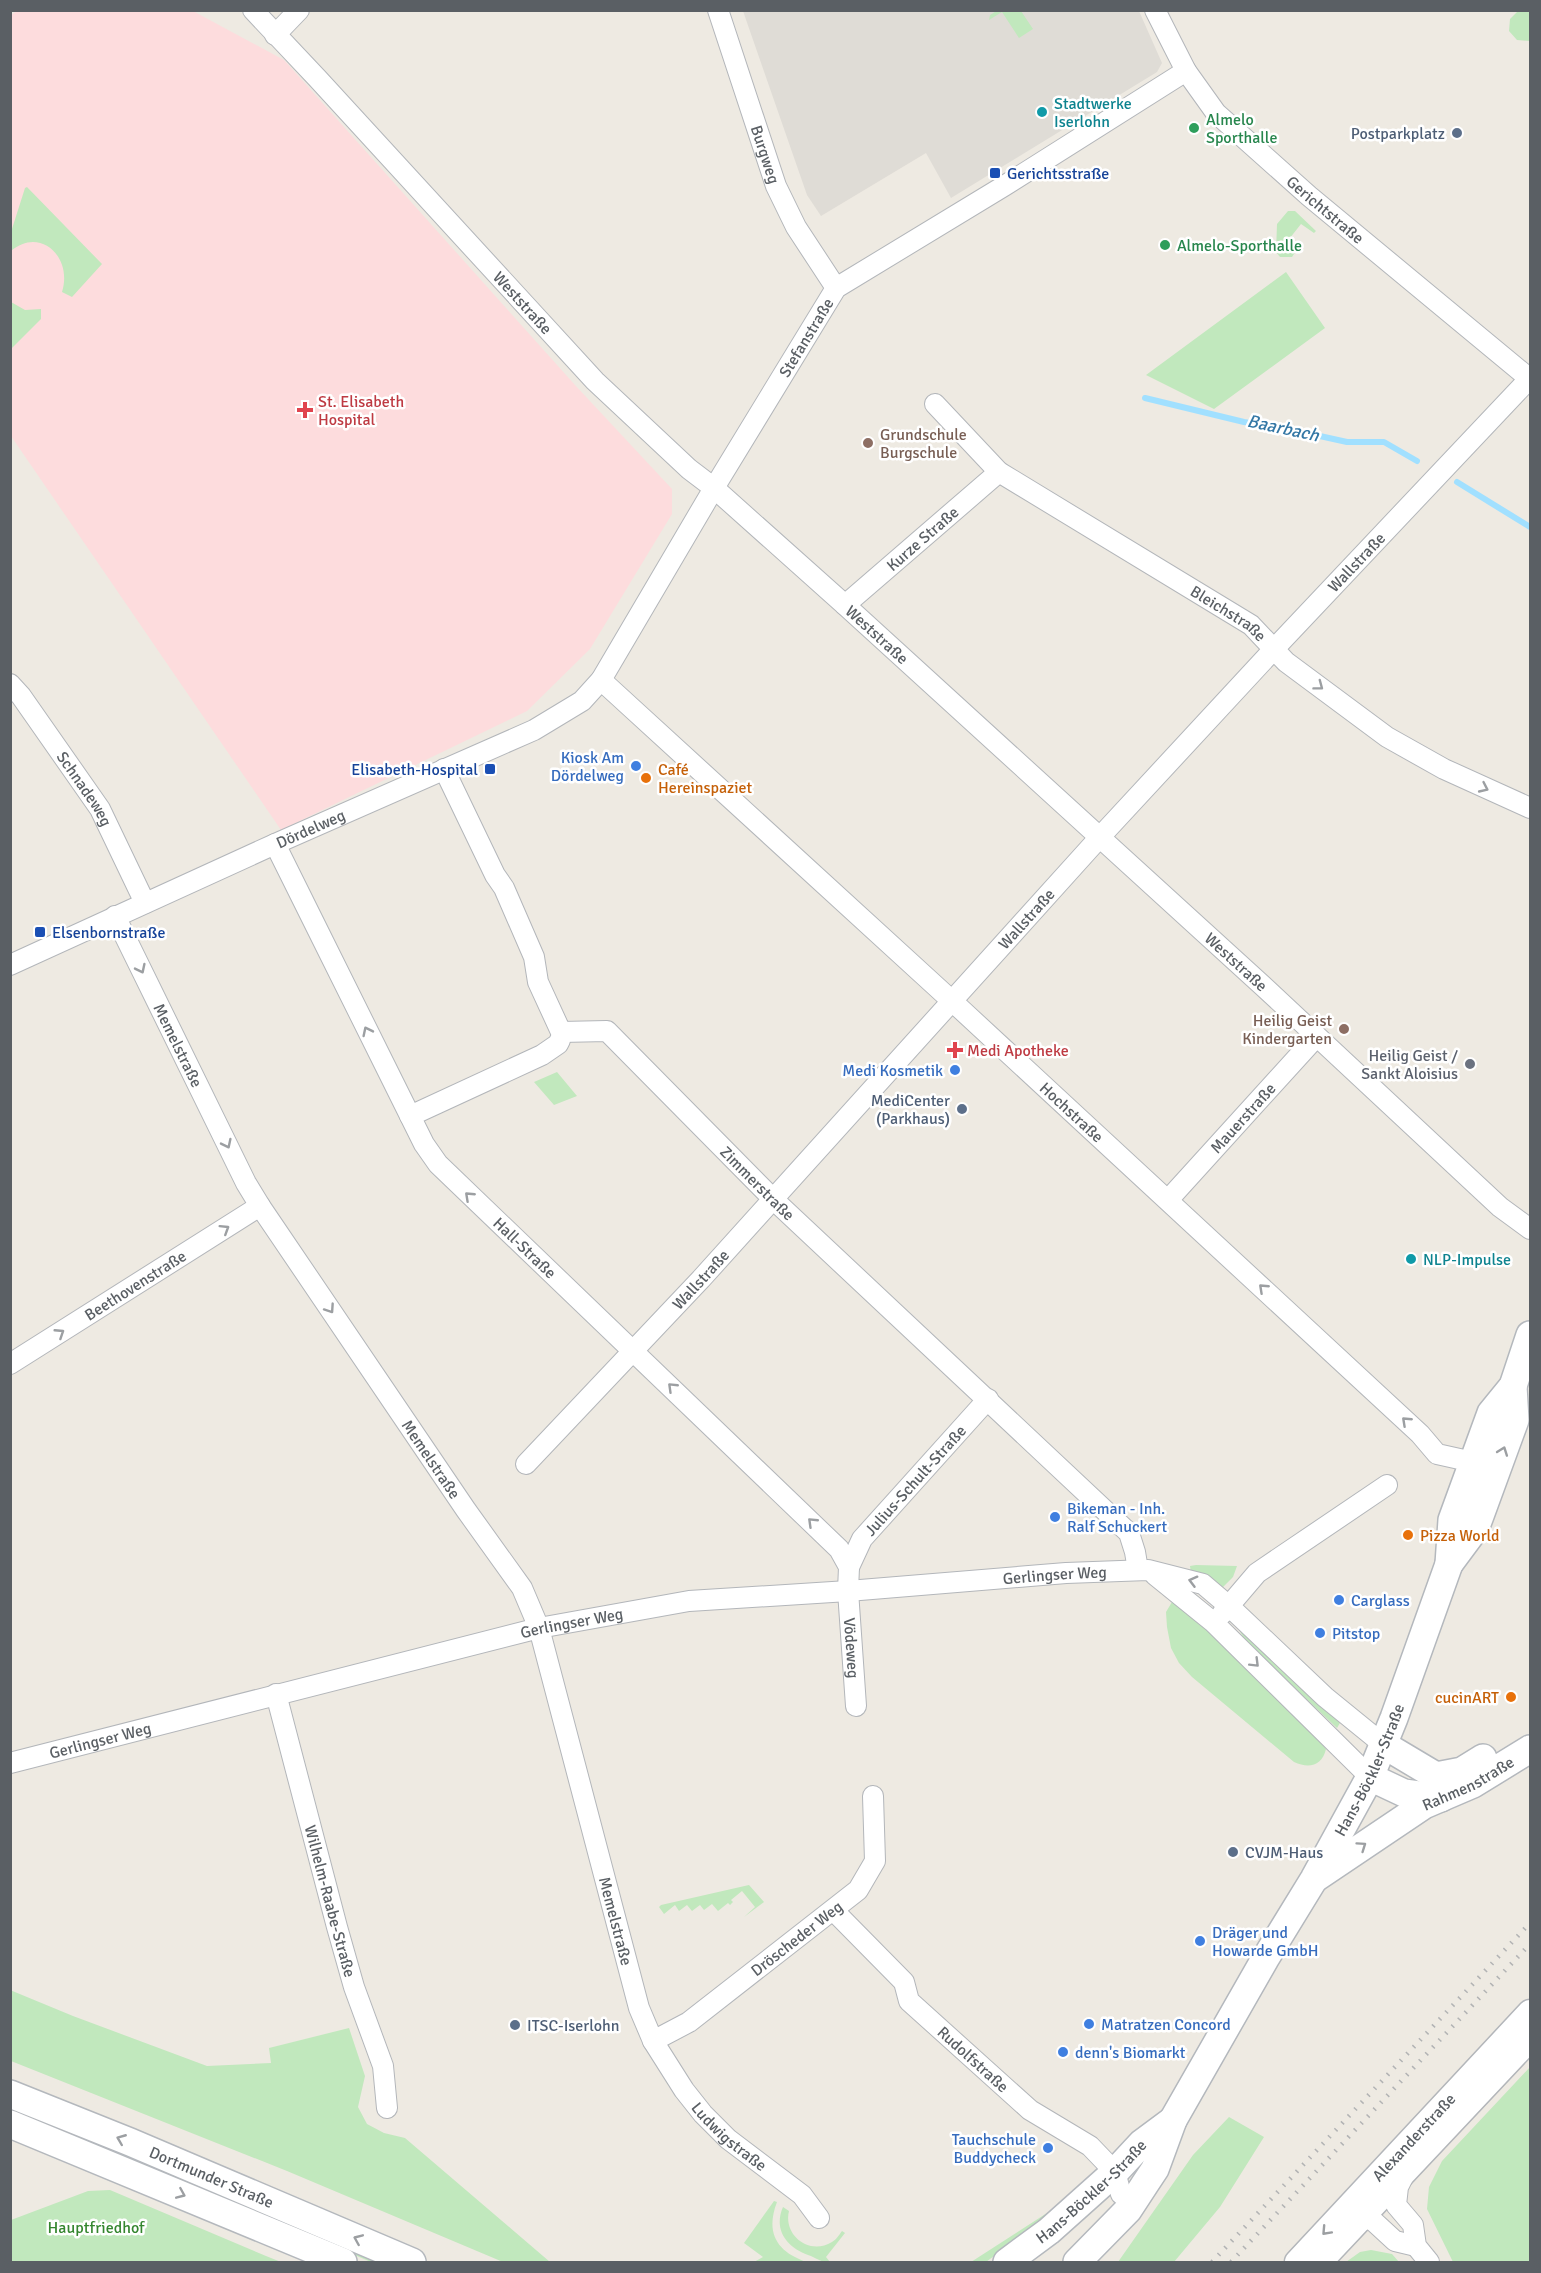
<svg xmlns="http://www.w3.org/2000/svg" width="1541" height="2273" font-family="Signika,sans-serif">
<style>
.industrial{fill:#dfdcd6}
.medical{fill:#fddcdd}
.green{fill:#c1e8bd}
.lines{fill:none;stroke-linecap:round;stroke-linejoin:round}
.stream{stroke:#a1e0ff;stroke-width:6}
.minor-casing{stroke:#b3b6ba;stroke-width:22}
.tertiary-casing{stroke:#b3b6ba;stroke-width:27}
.secondary-casing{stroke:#b4b8bd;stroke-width:30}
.minor{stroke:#fff;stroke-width:20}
.tertiary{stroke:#fff;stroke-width:24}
.secondary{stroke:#fff;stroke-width:27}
.rail{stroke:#b2b3b4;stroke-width:4.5;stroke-dasharray:1.5 8;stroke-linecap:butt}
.oneway{stroke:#9c9fa2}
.culture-dot{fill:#0f9aa8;stroke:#fff;stroke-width:2}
.leisure-dot{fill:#2e9e5b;stroke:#fff;stroke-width:2}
.service-dot{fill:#5c6f8a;stroke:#fff;stroke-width:2}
.transit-dot{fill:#1a4fb4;stroke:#fff;stroke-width:2}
.health-dot{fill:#e0444e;stroke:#fff;stroke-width:2}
.education-dot{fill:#8d6e63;stroke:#fff;stroke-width:2}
.shop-dot{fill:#3f7fe0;stroke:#fff;stroke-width:2}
.food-dot{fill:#e8710a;stroke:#fff;stroke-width:2}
.worship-dot{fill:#6b7280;stroke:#fff;stroke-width:2}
.labels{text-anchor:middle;stroke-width:5;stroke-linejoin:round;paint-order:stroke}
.culture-label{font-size:16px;fill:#0d838f;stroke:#fff;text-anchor:start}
.leisure-label{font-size:16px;fill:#27864d;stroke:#fff;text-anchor:start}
.service-label{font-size:16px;fill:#4e5e75;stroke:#fff;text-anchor:end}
.street-label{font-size:16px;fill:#5a5f64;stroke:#fff}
.transit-label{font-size:16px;fill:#164399;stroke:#fff;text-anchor:start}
.health-label{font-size:16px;fill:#be3a42;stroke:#fff;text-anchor:start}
.education-label{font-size:16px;fill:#785e54;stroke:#fff;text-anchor:start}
.shop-label{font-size:16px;fill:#366cbe;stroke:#fff;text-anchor:start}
.food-label{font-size:16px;fill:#c56008;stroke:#fff;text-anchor:start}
.worship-label{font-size:16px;fill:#5b616d;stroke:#fff;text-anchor:end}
.park-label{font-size:16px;fill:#34862f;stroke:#fff}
.water-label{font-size:18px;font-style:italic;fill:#3377a5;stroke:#fff}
</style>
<rect width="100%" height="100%" fill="#eeeae2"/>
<!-- industrial -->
<path class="industrial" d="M 743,11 L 1139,11 L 1162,63 L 1157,72 L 951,198 L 926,153 L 821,216 L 807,195 Z"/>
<!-- medical -->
<path class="medical" d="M 18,10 L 193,11 L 284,60 L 575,385 L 672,489 L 672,514 L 590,649 L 527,711 L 281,830 L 11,436 L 10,16 Z"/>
<!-- green -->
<path class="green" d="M 998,10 L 1021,11 L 1033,29 L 1019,38 L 1002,12 L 989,20 L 990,15 Z
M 1518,11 L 1530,11 L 1530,41 L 1517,40 L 1509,31 L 1510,19 Z
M 27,187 L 102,264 L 72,297 L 62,292 C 73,257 40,226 11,251 L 11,232 L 25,188 Z
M 1288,211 L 1295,211 L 1316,231 L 1314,233 L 1301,224 L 1286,243 L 1296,251 L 1292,257 L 1280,257 L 1276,252 L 1277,224 Z
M 1286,272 L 1325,328 L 1214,409 L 1146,375 Z
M 11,302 L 25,310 L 41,309 L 41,319 L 11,349 Z
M 557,1072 L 577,1096 L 554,1105 L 534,1082 Z
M 1196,1565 L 1237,1566 L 1233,1577 L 1222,1588 L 1191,1573 L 1190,1566 Z
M 1172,1602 L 1194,1618 L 1318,1739 L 1326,1749 C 1322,1766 1309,1769 1294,1762 L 1192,1677 L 1179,1663 L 1171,1648 L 1167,1627 L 1166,1612 Z
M 1240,1626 L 1340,1723 L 1337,1728 L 1246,1642 L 1238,1628 Z
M 749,1885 L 764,1902 L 744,1917 L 736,1907 L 744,1917 L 755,1907 L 742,1891 L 731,1900 L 733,1902 L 730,1905 L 728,1903 L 718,1911 L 712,1904 L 704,1910 L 700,1905 L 692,1911 L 687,1905 L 679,1911 L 675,1905 L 664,1914 L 659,1907 L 661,1905 Z
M 10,1990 L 73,2016 L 207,2066 L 271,2063 L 269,2048 L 349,2028 L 365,2076 L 358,2107 L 367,2124 L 384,2133 L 405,2138 L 550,2262 L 503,2262 L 287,2171 L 11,2061 Z
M 1530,2067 L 1530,2262 L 1453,2262 L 1427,2209 L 1429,2187 L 1442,2161 Z
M 10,2104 L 386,2262 L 371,2262 L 142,2164 L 11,2111 Z
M 1229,2117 L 1264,2137 L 1220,2207 L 1174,2262 L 1118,2262 L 1193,2155 Z
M 110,2190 L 266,2256 L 281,2262 L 11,2262 L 11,2220 L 88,2191 Z
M 774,2201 L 777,2202 C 765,2233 777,2252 807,2262 L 754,2262 L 763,2257 L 744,2243 Z
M 1061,2206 L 986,2262 L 971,2262 L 1047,2213 Z
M 783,2207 L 789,2211 C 783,2235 809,2256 832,2242 C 836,2240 839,2235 842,2231 L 845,2233 L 826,2257 L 830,2262 C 821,2263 817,2258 808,2255 C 787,2247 773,2230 783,2207 Z
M 1371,2250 L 1392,2254 L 1399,2262 L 1346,2262 L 1360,2252 Z"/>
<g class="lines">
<!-- stream -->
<path class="stream" d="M 1145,398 L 1244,422 L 1288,429 L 1347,442 L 1384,442 L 1417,461
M 1457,482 L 1530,527"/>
<defs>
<g id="minor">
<path id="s1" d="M 253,10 L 318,79 L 595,381 L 689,469 L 714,488 L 845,605 L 1263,986 L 1500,1207 L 1530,1229"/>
<path id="s2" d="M 718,10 L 776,186 L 796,227 L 836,288"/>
<path id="s3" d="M 1155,10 L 1186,71 L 1216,113 L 1309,196 L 1530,379"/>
<path d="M 275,35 L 299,10"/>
<path id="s4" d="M 935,404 L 999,472 L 1251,625 L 1286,662 L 1387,737 L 1444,769 L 1530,808"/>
<path id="s5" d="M 845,605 L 999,472"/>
<path id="s6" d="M 601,680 L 952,1001 L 1420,1434 L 1437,1454 L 1473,1462 L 1481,1471"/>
<path id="s7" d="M 10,684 L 21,696 L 100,809 L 145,903"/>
<path id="s8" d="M 444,769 L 495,875 L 504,888 L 534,957 L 538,982 L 561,1032 L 607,1031 L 774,1200 L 1129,1533 L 1135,1552 L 1138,1570"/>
<path id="s9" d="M 275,844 L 424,1144 L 438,1164 L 839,1549 L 849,1567 L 848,1591 L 856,1706"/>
<path id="s10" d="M 115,916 L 246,1183 L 260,1206 L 466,1510 L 522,1588 L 539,1628 L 639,2008 L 653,2041 L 684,2090 L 703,2114 L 728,2139 L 802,2195 L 819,2218"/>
<path id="s11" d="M 10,965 L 275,844 L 534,730 L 582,701 L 601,680 L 714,488 L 836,288 L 1004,186 L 1186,71"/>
<path d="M 410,1116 L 542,1055 L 558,1044 L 560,1040"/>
<path id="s12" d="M 1168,1200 L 1316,1037"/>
<path id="s13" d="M 10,1364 L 260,1206"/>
<path id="s14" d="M 526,1464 L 701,1279 L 1099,838 L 1274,649 L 1530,378"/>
<path id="s15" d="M 849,1567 L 862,1539 L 988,1399"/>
<path d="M 1155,1575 L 1213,1622 L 1370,1777"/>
<path d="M 1222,1614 L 1257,1573 L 1387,1485"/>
<path id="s16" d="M 276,1694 L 337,1927 L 354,1987 L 383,2066 L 387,2108"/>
<path id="s17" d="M 10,1763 L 539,1628 L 689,1601 L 848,1591 L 1066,1573 L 1148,1570 L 1203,1584 L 1230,1607 L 1325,1697 L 1384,1745"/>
<path id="s18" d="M 834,1911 L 904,1982 L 909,2001 L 1030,2110 L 1090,2146 L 1115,2172 L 1121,2194"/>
<path id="s19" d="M 653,2041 L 689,2022 L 858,1890 L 875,1861 L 873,1796"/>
<path d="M 1405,2173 L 1398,2187 L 1396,2205 L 1413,2225 L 1416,2246 L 1429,2262"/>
<path d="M 1358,2222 L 1370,2218 L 1395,2241 L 1416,2246"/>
</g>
<g id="tertiary">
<path id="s20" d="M 1297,2262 L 1530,2012"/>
<path d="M 1320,2262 L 1530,2039"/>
</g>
<g id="secondary">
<path d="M 1449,1564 L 1452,1520 L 1491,1413 L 1513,1386 L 1530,1335"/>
<path d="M 1384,1745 L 1436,1776 L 1462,1771 L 1483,1758"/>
<path d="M 1370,1777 L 1404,1793 L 1441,1798"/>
<path id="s21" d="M 1317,1877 L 1424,1805 L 1473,1784 L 1530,1749"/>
<path id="s22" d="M 10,2094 L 130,2142 L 412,2262"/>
<path d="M 10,2124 L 343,2262"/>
<path id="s23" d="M 1007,2262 L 1049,2231 L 1115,2172 L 1142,2143 L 1173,2120"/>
<path id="s24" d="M 1077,2262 L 1128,2210 L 1145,2184 L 1155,2169 L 1173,2120 L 1265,1959 L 1314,1879 L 1370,1777 L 1394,1718 L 1449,1564 L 1475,1529 L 1481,1513 L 1515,1420 L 1513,1386"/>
</g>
</defs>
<!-- minor casing -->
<use href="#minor" class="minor-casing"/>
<!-- tertiary casing -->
<use href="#tertiary" class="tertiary-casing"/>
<!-- secondary casing -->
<use href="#secondary" class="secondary-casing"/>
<!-- minor -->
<use href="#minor" class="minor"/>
<!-- tertiary -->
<use href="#tertiary" class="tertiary"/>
<!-- secondary -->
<use href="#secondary" class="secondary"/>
<!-- rail -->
<path class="rail" d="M 1212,2262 L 1530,1923
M 1231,2262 L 1530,1944"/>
</g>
<!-- one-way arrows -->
<defs><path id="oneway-chevron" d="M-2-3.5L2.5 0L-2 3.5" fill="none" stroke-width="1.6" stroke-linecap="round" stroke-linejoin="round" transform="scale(1.5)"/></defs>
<g class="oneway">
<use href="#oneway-chevron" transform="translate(1319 686) rotate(37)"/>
<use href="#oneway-chevron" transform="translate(1484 788) rotate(25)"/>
<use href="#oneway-chevron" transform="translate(141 969) rotate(64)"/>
<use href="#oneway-chevron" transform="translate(367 1031) rotate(-116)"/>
<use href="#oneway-chevron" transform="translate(227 1144) rotate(64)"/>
<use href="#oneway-chevron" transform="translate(469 1196) rotate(-137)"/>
<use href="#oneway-chevron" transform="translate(225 1229) rotate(-32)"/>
<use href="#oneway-chevron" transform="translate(1263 1288) rotate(-137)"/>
<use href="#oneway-chevron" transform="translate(330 1309) rotate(56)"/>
<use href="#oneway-chevron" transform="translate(60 1333) rotate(-33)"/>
<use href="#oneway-chevron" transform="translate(672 1387) rotate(-136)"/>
<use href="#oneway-chevron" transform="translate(1406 1421) rotate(-137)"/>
<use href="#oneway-chevron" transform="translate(1503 1451) rotate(-70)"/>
<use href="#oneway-chevron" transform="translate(812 1522) rotate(-136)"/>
<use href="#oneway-chevron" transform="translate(1193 1581) rotate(-165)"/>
<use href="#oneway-chevron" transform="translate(1255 1663) rotate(45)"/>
<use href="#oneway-chevron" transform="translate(1362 1846) rotate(-35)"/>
<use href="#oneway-chevron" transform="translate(121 2139) rotate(-158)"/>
<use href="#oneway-chevron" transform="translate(181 2194) rotate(23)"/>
<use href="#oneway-chevron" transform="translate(1326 2231) rotate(133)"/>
<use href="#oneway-chevron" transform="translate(358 2239) rotate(-157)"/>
</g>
<!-- markers -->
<g class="culture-dot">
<circle cx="1042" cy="112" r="6"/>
<circle cx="1411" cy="1259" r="6"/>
</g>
<g class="leisure-dot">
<circle cx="1194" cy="128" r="6"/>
<circle cx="1165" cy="245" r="6"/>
</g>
<g class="service-dot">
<circle cx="1457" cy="133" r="6"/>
<circle cx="962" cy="1109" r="6"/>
<circle cx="1233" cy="1852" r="6"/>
<circle cx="515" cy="2025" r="6"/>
</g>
<g class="transit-dot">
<rect x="989" y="167" width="12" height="12" rx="3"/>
<rect x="484" y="763" width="12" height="12" rx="3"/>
<rect x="34" y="926" width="12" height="12" rx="3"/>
</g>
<g class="health-dot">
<path d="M302 401h6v6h6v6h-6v6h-6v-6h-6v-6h6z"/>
<path d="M952 1041h6v6h6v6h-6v6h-6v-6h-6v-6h6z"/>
</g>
<g class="education-dot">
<circle cx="868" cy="443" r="6"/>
<circle cx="1344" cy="1029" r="6"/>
</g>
<g class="shop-dot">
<circle cx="636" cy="766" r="6"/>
<circle cx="955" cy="1070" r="6"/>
<circle cx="1055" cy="1517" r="6"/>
<circle cx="1339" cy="1600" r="6"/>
<circle cx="1320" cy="1633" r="6"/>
<circle cx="1200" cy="1941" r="6"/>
<circle cx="1089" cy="2024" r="6"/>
<circle cx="1063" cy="2052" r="6"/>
<circle cx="1048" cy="2148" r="6"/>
</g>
<g class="food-dot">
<circle cx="646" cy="778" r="6"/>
<circle cx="1408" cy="1535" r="6"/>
<circle cx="1511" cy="1697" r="6"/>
</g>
<circle class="worship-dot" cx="1470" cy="1064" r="6"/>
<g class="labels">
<!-- culture labels -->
<g class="culture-label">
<text x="1054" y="109">Stadtwerke<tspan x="1054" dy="18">Iserlohn</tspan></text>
<text x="1423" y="1265">NLP-Impulse</text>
</g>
<!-- leisure labels -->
<g class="leisure-label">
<text x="1206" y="125">Almelo<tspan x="1206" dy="18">Sporthalle</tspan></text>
<text x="1177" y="251">Almelo-Sporthalle</text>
</g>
<!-- service labels -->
<g class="service-label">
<text x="1445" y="139">Postparkplatz</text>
<text x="950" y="1106">MediCenter<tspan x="950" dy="18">(Parkhaus)</tspan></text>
<text x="1245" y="1858" text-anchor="start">CVJM-Haus</text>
<text x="527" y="2031" text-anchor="start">ITSC-Iserlohn</text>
</g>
<!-- street labels -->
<g class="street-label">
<text dy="6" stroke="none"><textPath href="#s2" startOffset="152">Burgweg</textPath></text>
<text dy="6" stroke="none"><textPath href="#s3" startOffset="266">Gerichtstraße</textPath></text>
<text dy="6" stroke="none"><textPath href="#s1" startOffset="398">Weststraße</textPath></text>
<text dy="6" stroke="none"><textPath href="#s11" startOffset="1058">Stefanstraße</textPath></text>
<text dy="6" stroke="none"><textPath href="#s5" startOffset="102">Kurze Straße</textPath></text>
<text dy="6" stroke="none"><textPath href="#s14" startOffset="1226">Wallstraße</textPath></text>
<text dy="6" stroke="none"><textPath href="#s4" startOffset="363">Bleichstraße</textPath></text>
<text dy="6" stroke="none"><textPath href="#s1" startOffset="884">Weststraße</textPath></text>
<text dy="6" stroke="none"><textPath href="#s7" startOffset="129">Schnadeweg</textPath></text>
<text dy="6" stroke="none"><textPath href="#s11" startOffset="330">Dördelweg</textPath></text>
<text dy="6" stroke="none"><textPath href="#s14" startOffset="740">Wallstraße</textPath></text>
<text dy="6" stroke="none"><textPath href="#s1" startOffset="1370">Weststraße</textPath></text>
<text dy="6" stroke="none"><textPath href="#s10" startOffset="144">Memelstraße</textPath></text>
<text dy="6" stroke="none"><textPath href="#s6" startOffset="639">Hochstraße</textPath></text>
<text dy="6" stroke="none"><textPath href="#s12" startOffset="111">Mauerstraße</textPath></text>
<text dy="6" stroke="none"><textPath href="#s8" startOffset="549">Zimmerstraße</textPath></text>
<text dy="6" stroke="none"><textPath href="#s9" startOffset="480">Hall-Straße</textPath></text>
<text dy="6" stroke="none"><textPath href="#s14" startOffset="254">Wallstraße</textPath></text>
<text dy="6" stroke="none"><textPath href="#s13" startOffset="148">Beethovenstraße</textPath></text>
<text dy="6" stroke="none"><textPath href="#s10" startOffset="630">Memelstraße</textPath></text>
<text dy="6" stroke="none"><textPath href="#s15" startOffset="110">Julius-Schult-Straße</textPath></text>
<text dy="6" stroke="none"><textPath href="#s17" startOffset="1065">Gerlingser Weg</textPath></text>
<text dy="6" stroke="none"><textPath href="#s17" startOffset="579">Gerlingser Weg</textPath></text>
<text dy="6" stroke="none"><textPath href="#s9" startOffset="1017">Vödeweg</textPath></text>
<text dy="6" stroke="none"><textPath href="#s17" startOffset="93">Gerlingser Weg</textPath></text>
<text dy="6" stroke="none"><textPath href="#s24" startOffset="576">Hans-Böckler-Straße</textPath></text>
<text dy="6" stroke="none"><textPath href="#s21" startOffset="178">Rahmenstraße</textPath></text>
<text dy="6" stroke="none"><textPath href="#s16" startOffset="214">Wilhelm-Raabe-Straße</textPath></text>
<text dy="6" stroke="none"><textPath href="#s10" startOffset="1134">Memelstraße</textPath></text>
<text dy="6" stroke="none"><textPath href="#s19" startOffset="177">Dröscheder Weg</textPath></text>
<text dy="6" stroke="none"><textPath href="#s18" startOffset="206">Rudolfstraße</textPath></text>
<text dy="6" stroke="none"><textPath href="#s10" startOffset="1383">Ludwigstraße</textPath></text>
<text dy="6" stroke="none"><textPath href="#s20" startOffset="171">Alexanderstraße</textPath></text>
<text dy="6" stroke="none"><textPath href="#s22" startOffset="218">Dortmunder Straße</textPath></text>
<text dy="6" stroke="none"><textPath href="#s23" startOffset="110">Hans-Böckler-Straße</textPath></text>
</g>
<!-- transit labels -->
<g class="transit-label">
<text x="1007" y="179">Gerichtsstraße</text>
<text x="478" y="775" text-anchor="end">Elisabeth-Hospital</text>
<text x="52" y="938">Elsenbornstraße</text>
</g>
<!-- health labels -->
<g class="health-label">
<text x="318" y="407">St. Elisabeth<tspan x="318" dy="18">Hospital</tspan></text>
<text x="967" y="1056">Medi Apotheke</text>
</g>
<!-- education labels -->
<g class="education-label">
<text x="880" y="440">Grundschule<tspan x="880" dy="18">Burgschule</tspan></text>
<text x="1332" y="1026" text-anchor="end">Heilig Geist<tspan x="1332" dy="18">Kindergarten</tspan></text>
</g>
<!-- shop labels -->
<g class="shop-label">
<text x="624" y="763" text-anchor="end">Kiosk Am<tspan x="624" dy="18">Dördelweg</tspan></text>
<text x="943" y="1076" text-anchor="end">Medi Kosmetik</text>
<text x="1067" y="1514">Bikeman - Inh.<tspan x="1067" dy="18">Ralf Schuckert</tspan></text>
<text x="1351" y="1606">Carglass</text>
<text x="1332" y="1639">Pitstop</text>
<text x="1212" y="1938">Dräger und<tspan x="1212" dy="18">Howarde GmbH</tspan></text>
<text x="1101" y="2030">Matratzen Concord</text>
<text x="1075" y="2058">denn's Biomarkt</text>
<text x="1036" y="2145" text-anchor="end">Tauchschule<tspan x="1036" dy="18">Buddycheck</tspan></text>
</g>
<!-- food labels -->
<g class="food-label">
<text x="658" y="775">Café<tspan x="658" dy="18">Hereinspaziet</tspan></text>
<text x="1420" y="1541">Pizza World</text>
<text x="1499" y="1703" text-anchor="end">cucinART</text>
</g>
<!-- worship labels -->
<g class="worship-label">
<text x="1458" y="1061">Heilig Geist /<tspan x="1458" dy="18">Sankt Aloisius</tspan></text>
</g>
<!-- park labels -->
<g class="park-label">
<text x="96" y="2233">Hauptfriedhof</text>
</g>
<!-- water labels -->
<g class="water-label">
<text transform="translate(1283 428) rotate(12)" y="6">Baarbach</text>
</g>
</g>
<!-- border -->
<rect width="1541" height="2273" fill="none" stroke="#5a5f64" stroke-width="24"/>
</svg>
